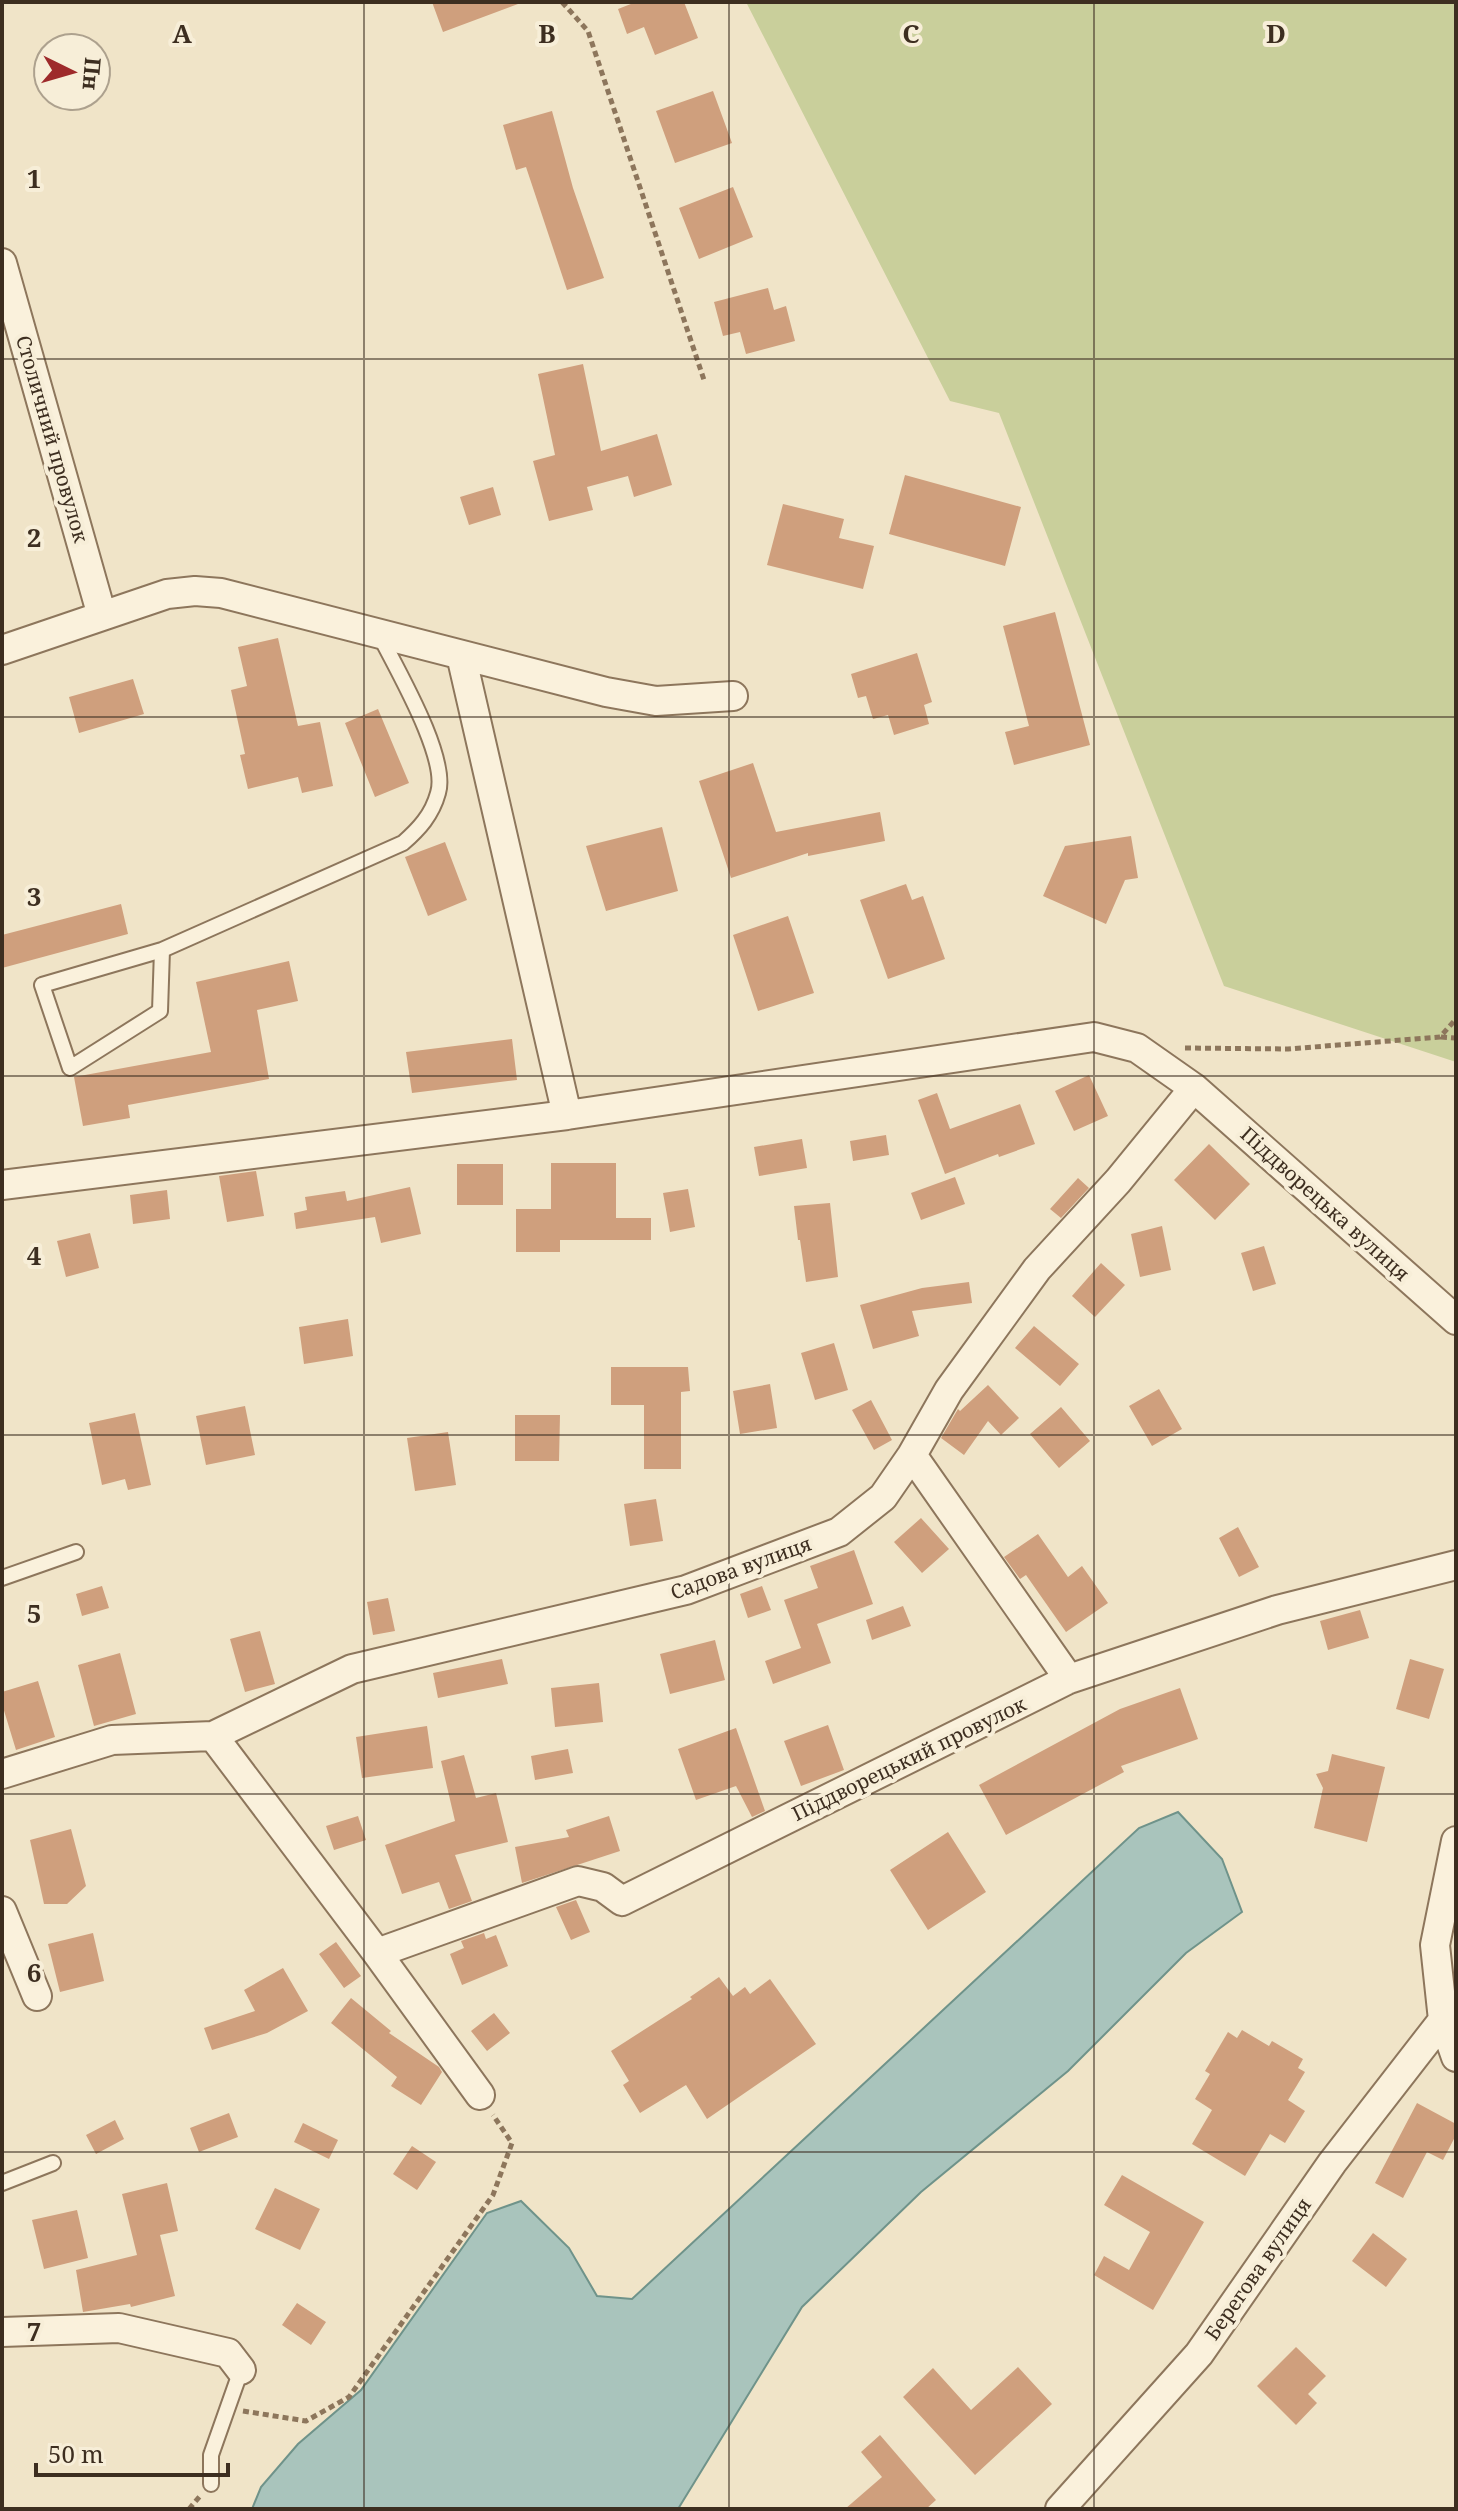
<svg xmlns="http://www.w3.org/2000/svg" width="1458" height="2511" font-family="'Noto Serif',serif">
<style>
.green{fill:#c9cf9b}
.water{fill:#a9c4bc;stroke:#6f938a;stroke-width:2}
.building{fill:#cf9f7d}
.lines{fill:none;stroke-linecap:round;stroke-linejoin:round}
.service-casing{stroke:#8d765c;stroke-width:18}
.minor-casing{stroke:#8d765c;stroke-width:32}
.path{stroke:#8d765c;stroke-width:5;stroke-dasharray:6 4;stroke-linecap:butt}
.service{stroke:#faf1dc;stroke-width:14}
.minor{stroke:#faf1dc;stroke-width:28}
.grid{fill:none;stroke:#3d2e20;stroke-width:2;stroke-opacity:0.55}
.labels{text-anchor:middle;stroke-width:8;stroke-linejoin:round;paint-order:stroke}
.street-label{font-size:20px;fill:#3d2e20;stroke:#f7eed8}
.grid-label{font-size:26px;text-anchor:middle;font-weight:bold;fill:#3d2e20;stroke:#f7eed8;stroke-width:8;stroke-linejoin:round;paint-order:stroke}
</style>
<rect width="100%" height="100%" fill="#f0e4c8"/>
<!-- green -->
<path class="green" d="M 746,2 L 1456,2 L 1456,1062 L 1224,986 L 999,413 L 950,401 Z"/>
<!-- water -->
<path class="water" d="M 1178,1812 L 1222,1859 L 1242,1912 L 1186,1953 L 1068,2071 L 921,2192 L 802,2307 L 678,2509 L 252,2509 L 261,2487 L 298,2444 L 361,2390 L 487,2213 L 521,2201 L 569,2248 L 597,2296 L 632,2299 L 1139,1828 Z"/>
<!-- building -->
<path class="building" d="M 432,2 L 517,2 L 518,4 L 443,32 Z
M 636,2 L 684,2 L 698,38 L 655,55 L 644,27 L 627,34 L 618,9 Z
M 713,91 L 732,143 L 675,163 L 656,111 Z
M 552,111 L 573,188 L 604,278 L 567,290 L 526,167 L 516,170 L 503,125 Z
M 733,187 L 753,237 L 699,259 L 679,208 Z
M 768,288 L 774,310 L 786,306 L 795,341 L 746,354 L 740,332 L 723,336 L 714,302 Z
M 583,364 L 601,451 L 657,434 L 672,485 L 634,497 L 628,476 L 587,487 L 593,510 L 549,521 L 533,461 L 555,455 L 538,374 Z
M 905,475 L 1021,507 L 1005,566 L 889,534 Z
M 493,487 L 501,515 L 469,525 L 460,497 Z
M 783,504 L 844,519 L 839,538 L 874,546 L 863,589 L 767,565 Z
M 1055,612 L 1090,745 L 1014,765 L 1005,732 L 1029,726 L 1003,626 Z
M 278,638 L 298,726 L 320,722 L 333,786 L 302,793 L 298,777 L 248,789 L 240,755 L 245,754 L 231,690 L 247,686 L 238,647 Z
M 917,653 L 932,702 L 924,705 L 929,724 L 894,735 L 888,715 L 873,719 L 866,696 L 858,698 L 851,674 Z
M 133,679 L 144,714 L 79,733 L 69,697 Z
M 378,709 L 409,783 L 375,797 L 345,723 Z
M 753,763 L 776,832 L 880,812 L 885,841 L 808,856 L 808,853 L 731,878 L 699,781 Z
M 662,827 L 678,891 L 606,911 L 586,846 Z
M 1131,836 L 1138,878 L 1125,880 L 1106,924 L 1043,896 L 1065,846 Z
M 445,842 L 467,900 L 428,916 L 405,857 Z
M 906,884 L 912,900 L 923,896 L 945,959 L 888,979 L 860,900 Z
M 121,904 L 128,934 L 2,968 L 2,935 Z
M 788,916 L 814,993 L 758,1011 L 733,935 Z
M 289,961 L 298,1001 L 257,1010 L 269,1079 L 128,1105 L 130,1118 L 83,1126 L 74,1077 L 211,1052 L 196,982 Z
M 512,1039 L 517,1080 L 412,1093 L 406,1052 Z
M 1089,1075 L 1108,1116 L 1074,1131 L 1055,1091 Z
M 937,1093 L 950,1129 L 1020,1104 L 1035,1144 L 999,1157 L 998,1154 L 945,1174 L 918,1100 Z
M 886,1135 L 889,1155 L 853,1161 L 850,1141 Z
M 802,1139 L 807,1168 L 759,1176 L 754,1147 Z
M 1209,1144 L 1250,1184 L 1215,1220 L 1174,1180 Z
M 551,1163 L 616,1163 L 616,1218 L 651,1218 L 651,1240 L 560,1240 L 560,1252 L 516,1252 L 516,1209 L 551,1209 Z
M 457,1164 L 503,1164 L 503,1205 L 457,1205 Z
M 256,1171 L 264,1216 L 227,1222 L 219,1176 Z
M 955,1177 L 965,1204 L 921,1220 L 911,1193 Z
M 1078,1178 L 1089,1188 L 1061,1218 L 1050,1209 Z
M 410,1187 L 421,1234 L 381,1243 L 375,1217 L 296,1229 L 294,1213 L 307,1210 L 305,1197 L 345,1191 L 347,1201 Z
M 688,1189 L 695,1227 L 670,1232 L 663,1193 Z
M 167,1190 L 170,1219 L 133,1224 L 130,1195 Z
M 830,1203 L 838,1277 L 806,1282 L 800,1240 L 798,1240 L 794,1206 Z
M 1162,1226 L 1171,1270 L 1140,1277 L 1131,1234 Z
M 90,1233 L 99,1268 L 66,1277 L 57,1241 Z
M 1264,1246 L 1276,1284 L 1253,1291 L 1241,1253 Z
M 1101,1263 L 1125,1285 L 1095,1317 L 1072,1296 Z
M 969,1282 L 972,1303 L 912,1311 L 919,1336 L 873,1349 L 860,1305 L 922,1288 Z
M 348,1319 L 353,1356 L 304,1364 L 299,1327 Z
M 1034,1326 L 1079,1364 L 1060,1386 L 1015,1348 Z
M 834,1343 L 848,1390 L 815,1400 L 801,1353 Z
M 611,1367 L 688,1367 L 690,1391 L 681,1392 L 681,1469 L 644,1469 L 644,1405 L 611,1405 Z
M 770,1384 L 777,1428 L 740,1434 L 733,1391 Z
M 988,1385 L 1019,1418 L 1001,1435 L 988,1421 L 964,1455 L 941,1438 L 958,1409 L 960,1411 Z
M 1159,1389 L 1182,1429 L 1152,1446 L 1129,1406 Z
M 871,1400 L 892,1440 L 874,1450 L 852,1410 Z
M 245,1406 L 255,1455 L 206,1465 L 196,1416 Z
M 1061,1407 L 1090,1441 L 1059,1468 L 1030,1434 Z
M 135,1413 L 151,1485 L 128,1490 L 125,1479 L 102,1485 L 89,1423 Z
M 515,1415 L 560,1415 L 559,1461 L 515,1461 Z
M 448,1432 L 456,1485 L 415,1491 L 407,1438 Z
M 656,1499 L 663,1541 L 630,1546 L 624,1504 Z
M 921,1518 L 949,1549 L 922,1573 L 894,1542 Z
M 1238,1527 L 1259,1567 L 1239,1577 L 1219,1538 Z
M 1038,1534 L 1068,1577 L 1082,1566 L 1108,1603 L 1066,1632 L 1026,1575 L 1020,1579 L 1004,1557 Z
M 854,1550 L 873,1604 L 817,1624 L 831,1663 L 773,1684 L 765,1661 L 801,1648 L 784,1600 L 818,1588 L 810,1566 Z
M 102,1586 L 109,1608 L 82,1616 L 76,1594 Z
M 762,1586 L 771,1610 L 748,1618 L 740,1594 Z
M 388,1598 L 395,1631 L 373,1635 L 367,1602 Z
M 903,1606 L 911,1626 L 872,1640 L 866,1620 Z
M 1360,1610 L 1369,1638 L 1328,1650 L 1320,1621 Z
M 260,1631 L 275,1684 L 245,1692 L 230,1639 Z
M 715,1640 L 725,1680 L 670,1694 L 660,1654 Z
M 120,1653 L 136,1714 L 94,1726 L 78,1665 Z
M 502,1659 L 508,1684 L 438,1698 L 433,1673 Z
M 1410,1659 L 1444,1669 L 1429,1719 L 1396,1709 Z
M 38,1681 L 55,1737 L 16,1750 L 2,1704 L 2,1692 Z
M 599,1683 L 603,1722 L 555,1727 L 551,1688 Z
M 1180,1688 L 1198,1739 L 1121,1766 L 1124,1772 L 1006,1835 L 979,1785 L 1120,1709 Z
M 828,1725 L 844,1770 L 801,1786 L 784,1741 Z
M 427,1726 L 433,1768 L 362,1778 L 356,1737 Z
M 736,1728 L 765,1811 L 752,1817 L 736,1786 L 696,1800 L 678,1749 Z
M 568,1749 L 573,1773 L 535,1780 L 531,1756 Z
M 1332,1754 L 1385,1767 L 1367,1842 L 1314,1828 L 1323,1788 L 1316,1774 L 1328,1771 Z
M 464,1755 L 476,1798 L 496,1793 L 508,1842 L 455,1855 L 472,1901 L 449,1909 L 439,1882 L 402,1894 L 385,1845 L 455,1821 L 441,1761 Z
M 358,1816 L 366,1840 L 334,1850 L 326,1826 Z
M 609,1816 L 620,1851 L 522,1883 L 515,1847 L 569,1837 L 566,1830 Z
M 71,1829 L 86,1886 L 67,1904 L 44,1904 L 30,1840 Z
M 948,1832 L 986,1892 L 928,1930 L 890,1870 Z
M 576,1900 L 590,1932 L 571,1940 L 556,1907 Z
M 93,1933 L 104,1981 L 60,1992 L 48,1944 Z
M 484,1933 L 486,1939 L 496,1935 L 508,1966 L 462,1985 L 450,1954 L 464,1948 L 461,1941 Z
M 336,1942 L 361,1976 L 344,1988 L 319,1954 Z
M 283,1968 L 308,2011 L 267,2033 L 212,2050 L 204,2028 L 255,2011 L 244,1990 Z
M 719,1977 L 733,1996 L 745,1987 L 750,1994 L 770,1979 L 816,2044 L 707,2119 L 686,2085 L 640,2113 L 623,2085 L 629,2081 L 611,2051 L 692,1999 L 690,1997 Z
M 351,1998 L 391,2031 L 389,2033 L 439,2067 L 442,2072 L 421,2105 L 391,2086 L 397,2077 L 331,2023 Z
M 494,2013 L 510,2033 L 487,2051 L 471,2031 Z
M 1242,2030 L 1269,2046 L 1272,2041 L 1303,2059 L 1298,2068 L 1305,2072 L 1288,2100 L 1305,2111 L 1285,2143 L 1270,2134 L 1245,2176 L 1192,2144 L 1212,2110 L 1195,2099 L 1210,2074 L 1205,2071 L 1228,2032 L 1237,2038 Z
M 1417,2103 L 1456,2124 L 1456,2135 L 1443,2160 L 1427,2152 L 1403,2198 L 1375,2183 Z
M 229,2113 L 238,2137 L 199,2152 L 190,2128 Z
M 115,2120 L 124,2139 L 96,2154 L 86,2135 Z
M 303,2123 L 338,2140 L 329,2159 L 294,2142 Z
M 412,2146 L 436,2162 L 417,2190 L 393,2174 Z
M 1122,2175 L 1204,2222 L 1153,2310 L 1094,2275 L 1104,2256 L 1129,2270 L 1150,2232 L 1104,2205 Z
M 167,2183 L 178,2231 L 160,2235 L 175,2296 L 131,2307 L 130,2304 L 83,2312 L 76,2270 L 137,2255 L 122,2194 Z
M 275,2188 L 320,2209 L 300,2250 L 255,2229 Z
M 77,2210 L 88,2258 L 44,2269 L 32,2220 Z
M 1373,2233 L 1407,2259 L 1386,2287 L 1352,2261 Z
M 297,2303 L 326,2322 L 311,2345 L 282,2325 Z
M 1296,2347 L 1326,2376 L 1308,2394 L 1317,2403 L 1296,2425 L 1257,2386 Z
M 1018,2367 L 1052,2404 L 975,2475 L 903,2397 L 933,2368 L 971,2410 Z
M 880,2435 L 936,2500 L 926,2509 L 845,2509 L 882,2477 L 861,2452 Z"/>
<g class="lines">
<defs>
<path id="service" d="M 162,950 L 160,1011 L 70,1068 L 42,985 L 162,950 L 403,843 C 419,829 432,815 438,793 C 449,758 396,668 379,634
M 2,1578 L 76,1552
M 2,2183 L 53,2163
M 211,2484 L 211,2455 L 241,2370"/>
<path id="minor" d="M 2,263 L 102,616
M 2,650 L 167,594 L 195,591 L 221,593 L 606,692 L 656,701 L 733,696
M 461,655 L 567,1115
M 2,1185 L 567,1115 L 1094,1037 L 1137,1048 L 1194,1088 L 1456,1320
M 912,1455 L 1069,1679
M 213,1736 L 377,1953 L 480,2095
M 2,1774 L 112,1740 L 213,1736 L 352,1669 L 686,1590 L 839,1532 L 883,1497 L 912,1455 L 949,1390 L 1037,1269 L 1118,1181 L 1194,1088
M 1456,1841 L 1435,1945 L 1443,2020 L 1456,2057
M 2,1911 L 37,1996
M 377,1953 L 578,1881 L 603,1887 L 622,1901 L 1069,1679 L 1277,1610 L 1456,1565
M 2,2332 L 119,2328 L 228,2353 L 241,2370
M 1060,2509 L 1199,2354 L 1332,2163 L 1443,2020"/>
</defs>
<!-- service casing -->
<use href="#service" class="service-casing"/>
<!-- minor casing -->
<use href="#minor" class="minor-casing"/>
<!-- path -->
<path class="path" d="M 562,2 L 588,31 L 704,380
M 1441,1037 L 1456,1038
M 1185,1048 L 1288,1049 L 1440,1037 L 1456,1019
M 243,2411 L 306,2421 L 349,2397 L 493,2195 L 512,2143 L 493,2115
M 189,2509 L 200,2496"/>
<!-- service -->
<use href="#service" class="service"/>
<!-- minor -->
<use href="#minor" class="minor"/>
</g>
<!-- grid -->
<path class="grid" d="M 364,2 L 364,2509M 729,2 L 729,2509M 1094,2 L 1094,2509M 2,359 L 1456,359M 2,717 L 1456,717M 2,1076 L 1456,1076M 2,1435 L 1456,1435M 2,1794 L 1456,1794M 2,2152 L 1456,2152"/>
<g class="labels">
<!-- street labels -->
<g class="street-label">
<text transform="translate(52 439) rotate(74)" y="7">Столичний провулок</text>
<text transform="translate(1325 1204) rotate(42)" y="7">Піддворецька вулиця</text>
<text transform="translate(741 1568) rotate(-20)" y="7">Садова вулиця</text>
<text transform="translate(909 1759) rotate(-26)" y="7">Піддворецький провулок</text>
<text transform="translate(1258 2269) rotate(-55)" y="7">Берегова вулиця</text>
</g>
</g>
<g class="grid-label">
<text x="182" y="43">A</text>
<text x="547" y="43">B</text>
<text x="911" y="43">C</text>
<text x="1276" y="43">D</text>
<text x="34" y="188">1</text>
<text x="34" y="547">2</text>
<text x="34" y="906">3</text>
<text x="34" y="1265">4</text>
<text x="34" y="1623">5</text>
<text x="34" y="1982">6</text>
<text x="34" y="2341">7</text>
</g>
<!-- border -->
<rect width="1458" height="2511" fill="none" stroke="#3d2e20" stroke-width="8"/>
<!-- north arrow -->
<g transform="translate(72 72) rotate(95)"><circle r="38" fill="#f7eed8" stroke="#ada18e" stroke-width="2"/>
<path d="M0-6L14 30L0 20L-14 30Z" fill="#9e2a2b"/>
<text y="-12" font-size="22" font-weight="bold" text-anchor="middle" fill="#3d2e20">Пн</text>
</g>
<!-- scale -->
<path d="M36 2463v12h192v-12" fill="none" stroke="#3d2e20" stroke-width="4"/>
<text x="48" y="2463" font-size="24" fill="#3d2e20" stroke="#f7eed8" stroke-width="6" paint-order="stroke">50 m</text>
</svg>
